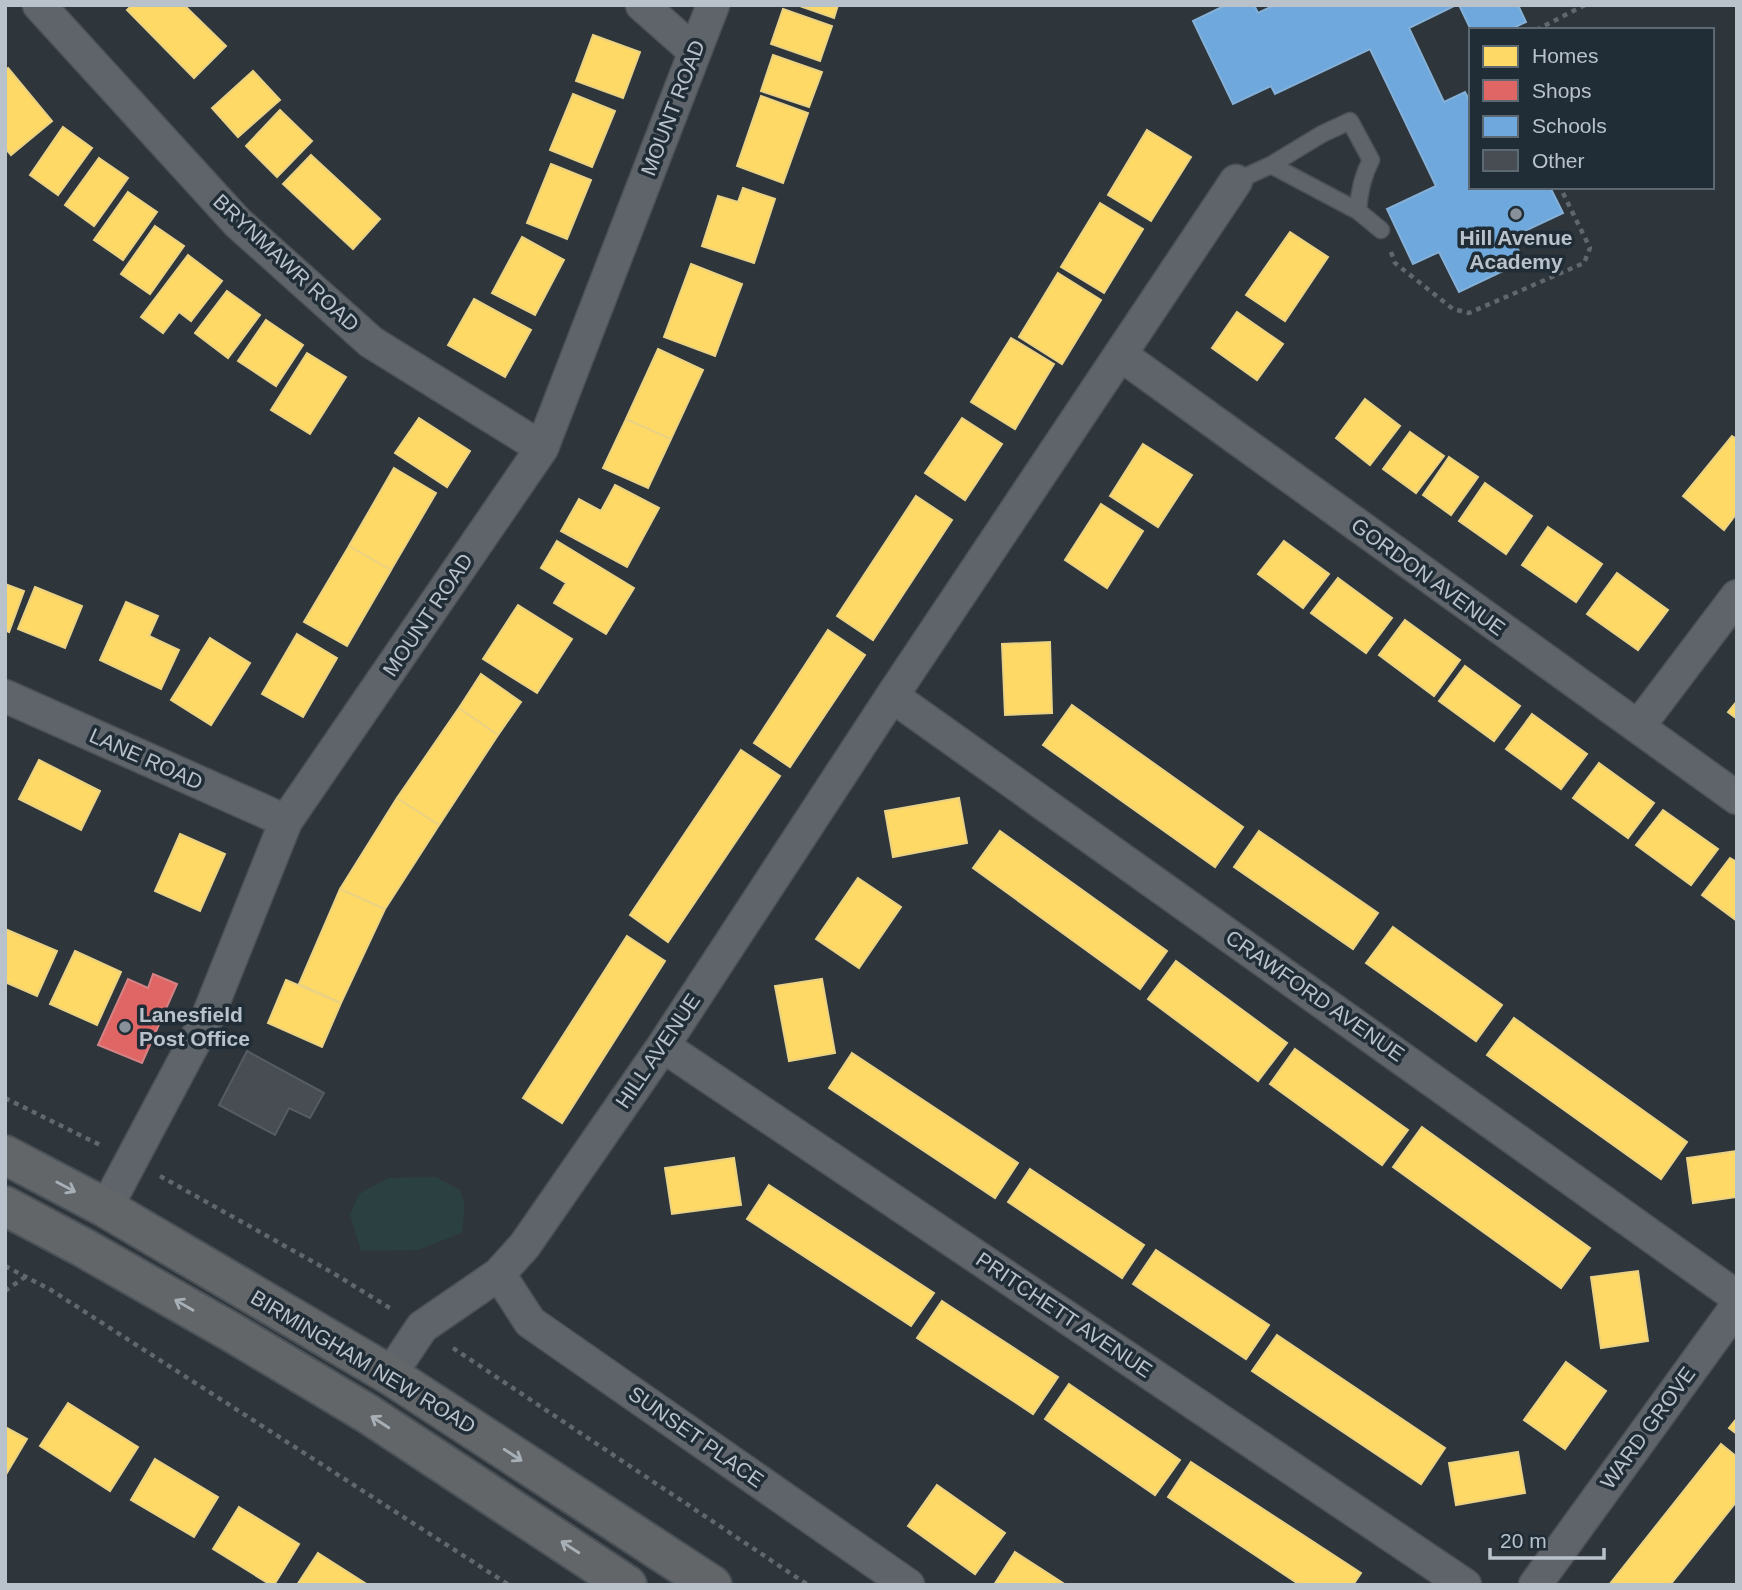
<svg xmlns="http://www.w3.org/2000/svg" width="1742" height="1590" font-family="Helvetica,sans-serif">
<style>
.green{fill:#2b4040}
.homes{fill:#ffd966;stroke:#ead284;stroke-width:2}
.shops{fill:#e06666;stroke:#d48284;stroke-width:2}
.schools{fill:#6fa8dc;stroke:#85b0d7;stroke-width:2}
.building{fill:#474d52;stroke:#565c63;stroke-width:2}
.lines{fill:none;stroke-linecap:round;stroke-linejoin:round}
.lane-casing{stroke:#4c5156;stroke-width:19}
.street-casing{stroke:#4c5156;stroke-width:35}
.highway-casing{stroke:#4a5157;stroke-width:42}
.path{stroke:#61676c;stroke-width:4.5;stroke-dasharray:5 5;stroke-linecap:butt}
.lane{stroke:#5e6469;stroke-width:16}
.street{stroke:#5e6469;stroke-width:32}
.highway{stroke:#636669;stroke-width:38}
.oneway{stroke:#a8b0b7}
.poi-dot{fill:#889199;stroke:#202d36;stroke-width:2.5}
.labels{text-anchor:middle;stroke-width:7;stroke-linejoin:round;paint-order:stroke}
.street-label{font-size:21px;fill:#b9c2cb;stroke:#202d36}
.poi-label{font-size:21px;font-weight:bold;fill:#b9c2cb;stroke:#202d36}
</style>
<rect width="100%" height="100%" fill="#2e353b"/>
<!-- green -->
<path class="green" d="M 436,1177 L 460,1190 L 465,1206 L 462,1233 L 418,1250 L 361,1251 L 350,1215 L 359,1194 L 388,1178 Z"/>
<!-- homes -->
<path class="homes" d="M 132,5 L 184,5 L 226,46 L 194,78 L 127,10 Z
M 797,5 L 838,5 L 834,18 Z
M 783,9 L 832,26 L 820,61 L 771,44 Z
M 593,35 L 640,52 L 623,98 L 576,81 Z
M 773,55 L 822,72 L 809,107 L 761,91 Z
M 8,68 L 52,121 L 11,155 L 5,148 L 5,70 Z
M 253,71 L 280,100 L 238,137 L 212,108 Z
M 573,94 L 615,111 L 592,167 L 550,150 Z
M 761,96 L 808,113 L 783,183 L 737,166 Z
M 280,110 L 312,141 L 277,177 L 246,146 Z
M 63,127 L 92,148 L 58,195 L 30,175 Z
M 1147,130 L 1191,157 L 1151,221 L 1108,195 Z
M 311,155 L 380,219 L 353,249 L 283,184 Z
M 99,158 L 128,178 L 94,226 L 65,205 Z
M 551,164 L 591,180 L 567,239 L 527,223 Z
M 743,188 L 775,199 L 754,263 L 702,246 L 718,196 L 738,202 Z
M 128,192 L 157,212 L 123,260 L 94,240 Z
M 1100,203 L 1143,229 L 1104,293 L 1061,267 Z
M 155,226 L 184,246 L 150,294 L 121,274 Z
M 1290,232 L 1328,257 L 1285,321 L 1246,295 Z
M 522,237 L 564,260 L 535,315 L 492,293 Z
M 188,255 L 222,281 L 191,321 L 179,312 L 163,333 L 141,317 Z
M 691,264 L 742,284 L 715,356 L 664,337 Z
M 1058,273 L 1101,300 L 1062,364 L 1019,337 Z
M 227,291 L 260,315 L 228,358 L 195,333 Z
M 474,299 L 531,330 L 505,377 L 448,345 Z
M 1237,312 L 1283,344 L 1257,380 L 1212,348 Z
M 266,320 L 303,345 L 276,386 L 238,361 Z
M 1011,338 L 1054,364 L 1015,429 L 971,402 Z
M 658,349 L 703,370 L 671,439 L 626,419 Z
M 307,353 L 346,377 L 310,434 L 271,410 Z
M 1365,399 L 1400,426 L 1370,465 L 1336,438 Z
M 419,418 L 470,451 L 447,487 L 395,453 Z
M 962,418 L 1002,444 L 965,500 L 925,473 Z
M 626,419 L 671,439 L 648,488 L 603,468 Z
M 1410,432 L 1444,456 L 1416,493 L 1383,469 Z
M 1732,436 L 1737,439 L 1737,513 L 1724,530 L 1683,496 Z
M 1143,444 L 1192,475 L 1158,527 L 1110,496 Z
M 1449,457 L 1478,477 L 1451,515 L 1423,495 Z
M 394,468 L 436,493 L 391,570 L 349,546 Z
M 1485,483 L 1532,516 L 1506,554 L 1459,521 Z
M 615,485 L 659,508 L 627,567 L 561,531 L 579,499 L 601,511 Z
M 916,496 L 952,520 L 873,640 L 837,616 Z
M 1101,504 L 1143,531 L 1107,588 L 1065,560 Z
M 1548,527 L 1602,564 L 1576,602 L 1522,565 Z
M 557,541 L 634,588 L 606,634 L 554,603 L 566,583 L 541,568 Z
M 1284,541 L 1329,574 L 1303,608 L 1258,574 Z
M 349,546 L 391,570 L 347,646 L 304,622 Z
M 1617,573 L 1668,610 L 1638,650 L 1587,614 Z
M 1338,578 L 1392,618 L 1366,653 L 1311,613 Z
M 5,584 L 24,591 L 9,632 L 5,630 Z
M 35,587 L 82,606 L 65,648 L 18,629 Z
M 126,602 L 158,616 L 149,636 L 179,650 L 161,689 L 100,660 Z
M 518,605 L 572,639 L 537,693 L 483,659 Z
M 1405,620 L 1460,660 L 1434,696 L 1379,655 Z
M 828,630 L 865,655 L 790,767 L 754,743 Z
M 297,634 L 337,658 L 303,717 L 262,694 Z
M 210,638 L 250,663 L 211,725 L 171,700 Z
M 1050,642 L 1052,713 L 1005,715 L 1002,644 Z
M 1465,666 L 1520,706 L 1494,741 L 1439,701 Z
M 481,674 L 521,702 L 498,735 L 459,708 Z
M 1737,701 L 1737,719 L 1728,712 Z
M 1072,705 L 1243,827 L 1215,867 L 1043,745 Z
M 459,708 L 498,735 L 439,825 L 397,798 Z
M 1532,714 L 1587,754 L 1561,789 L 1506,749 Z
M 741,750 L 780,776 L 668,942 L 630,915 Z
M 39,760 L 100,791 L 81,830 L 19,799 Z
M 1599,763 L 1654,803 L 1628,838 L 1573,798 Z
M 397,798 L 439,825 L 385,909 L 340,889 Z
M 959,798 L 967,843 L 893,857 L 885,811 Z
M 1663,810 L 1718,849 L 1691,885 L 1636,845 Z
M 1000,831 L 1167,951 L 1140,989 L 973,868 Z
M 1259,831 L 1378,913 L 1353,949 L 1234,867 Z
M 180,834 L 225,854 L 200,911 L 155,891 Z
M 1730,858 L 1737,862 L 1737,921 L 1702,895 Z
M 858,878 L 901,907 L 859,968 L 816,939 Z
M 340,889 L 385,909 L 341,1003 L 299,984 Z
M 1393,927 L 1502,1005 L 1476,1041 L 1366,963 Z
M 5,929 L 57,951 L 37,996 L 5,982 Z
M 627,936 L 665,961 L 562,1123 L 523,1098 Z
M 75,951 L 121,972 L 97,1025 L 50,1004 Z
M 1176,961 L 1287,1043 L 1258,1081 L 1148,999 Z
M 822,979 L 835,1053 L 789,1061 L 775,986 Z
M 286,980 L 341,1003 L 322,1047 L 268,1023 Z
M 1514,1018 L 1687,1142 L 1661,1179 L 1487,1055 Z
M 1295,1049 L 1408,1130 L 1382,1165 L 1270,1084 Z
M 852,1053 L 1018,1163 L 995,1198 L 829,1088 Z
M 1422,1127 L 1590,1248 L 1561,1288 L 1393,1167 Z
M 1737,1151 L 1737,1197 L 1693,1203 L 1687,1158 Z
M 734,1158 L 741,1205 L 672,1214 L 665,1168 Z
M 1030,1169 L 1144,1245 L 1122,1278 L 1008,1202 Z
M 769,1185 L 934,1293 L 911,1326 L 747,1219 Z
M 1156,1250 L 1269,1325 L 1246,1359 L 1133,1284 Z
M 1638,1271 L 1648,1341 L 1601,1348 L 1591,1277 Z
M 942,1301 L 1058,1377 L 1033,1414 L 917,1338 Z
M 1277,1335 L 1445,1448 L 1421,1484 L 1252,1371 Z
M 1566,1362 L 1606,1391 L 1565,1449 L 1524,1420 Z
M 1069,1384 L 1180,1460 L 1155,1495 L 1045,1419 Z
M 68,1403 L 138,1447 L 110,1491 L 40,1446 Z
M 1737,1418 L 1737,1434 L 1729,1428 Z
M 5,1427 L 27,1439 L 5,1476 Z
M 1721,1444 L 1737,1457 L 1737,1501 L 1670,1585 L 1609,1585 Z
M 1518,1452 L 1525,1493 L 1456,1505 L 1449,1463 Z
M 155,1459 L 218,1497 L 194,1537 L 131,1500 Z
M 1191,1462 L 1361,1573 L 1353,1585 L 1300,1585 L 1168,1497 Z
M 937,1485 L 1005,1533 L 975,1574 L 908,1526 Z
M 239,1507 L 299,1544 L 274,1585 L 271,1585 L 213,1549 Z
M 1015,1552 L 1066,1585 L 994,1585 Z
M 318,1553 L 368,1585 L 297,1585 Z"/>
<!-- shops -->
<path class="shops" d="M 153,974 L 177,984 L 142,1063 L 98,1045 L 128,979 L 148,988 Z"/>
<!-- schools -->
<path class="schools" d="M 1226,5 L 1254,5 L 1258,13 L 1275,5 L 1456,5 L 1409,28 L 1444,102 L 1465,92 L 1471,103 L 1471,187 L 1550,187 L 1563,213 L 1512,237 L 1524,261 L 1459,292 L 1439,252 L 1413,264 L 1387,209 L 1436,186 L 1370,49 L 1275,94 L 1271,86 L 1233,104 L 1193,21 Z
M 1459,5 L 1518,5 L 1526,22 L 1509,30 L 1471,30 Z"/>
<!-- building -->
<path class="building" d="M 247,1051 L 324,1093 L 310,1118 L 289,1108 L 275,1135 L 219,1105 Z"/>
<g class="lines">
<defs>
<path id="lane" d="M 1271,165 L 1358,211
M 1236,181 L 1271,165 L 1322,134 L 1350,121 L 1371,160 C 1362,177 1359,192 1358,211 L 1381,230"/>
<path id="street" d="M 39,5 L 238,223 L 371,342 L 542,448
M 642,5 L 694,51
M 1121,355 L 1737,798
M 5,696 L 286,821
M 892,696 L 1737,1297
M 1638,727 L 1737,596
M 663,1046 L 1465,1585
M 106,1208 L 208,1016 L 286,821 L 542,448 L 713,5
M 499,1274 L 530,1322 L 908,1585
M 390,1375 L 422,1327 L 499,1274 L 525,1245 L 663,1046 L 892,696 L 1236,181
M 1535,1585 L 1737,1306"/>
<path id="highway" d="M 5,1155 L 106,1208 L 390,1375 L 712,1585
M 5,1206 L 84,1248 L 233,1333 L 368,1414 L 627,1585"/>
</defs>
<!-- lane casing -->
<use href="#lane" class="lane-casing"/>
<!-- street casing -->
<use href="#street" class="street-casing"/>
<!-- highway casing -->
<use href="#highway" class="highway-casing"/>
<!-- path -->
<path class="path" d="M 1536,30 L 1585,5
M 1391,252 L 1395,263 L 1453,309 L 1469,313 L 1584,263 L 1590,248 L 1560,187
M 5,1098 L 100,1145
M 160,1176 L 333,1273 L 393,1310
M 5,1266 L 51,1290 L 509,1585
M 5,1291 L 25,1277
M 453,1348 L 808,1585"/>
<!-- lane -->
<use href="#lane" class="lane"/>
<!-- street -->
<use href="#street" class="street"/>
<!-- highway -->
<use href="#highway" class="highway"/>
</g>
<!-- one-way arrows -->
<defs><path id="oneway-shaft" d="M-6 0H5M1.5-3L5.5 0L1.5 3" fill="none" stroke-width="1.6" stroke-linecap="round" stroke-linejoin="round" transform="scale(1.75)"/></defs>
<g class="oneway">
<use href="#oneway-shaft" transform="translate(66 1187) rotate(28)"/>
<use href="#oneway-shaft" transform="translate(184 1305) rotate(-150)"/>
<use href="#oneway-shaft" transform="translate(380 1422) rotate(-147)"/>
<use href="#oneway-shaft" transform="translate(513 1455) rotate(33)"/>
<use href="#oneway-shaft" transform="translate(570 1547) rotate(-147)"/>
</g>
<!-- markers -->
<g class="poi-dot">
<circle cx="1516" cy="214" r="7"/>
<circle cx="125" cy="1027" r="7"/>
</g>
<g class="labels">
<!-- street labels -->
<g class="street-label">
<text transform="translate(673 108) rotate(-69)" y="7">MOUNT ROAD</text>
<text transform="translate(286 263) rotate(43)" y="7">BRYNMAWR ROAD</text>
<text transform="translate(1428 577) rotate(36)" y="7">GORDON AVENUE</text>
<text transform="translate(428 615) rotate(-56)" y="7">MOUNT ROAD</text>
<text transform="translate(146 759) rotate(24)" y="7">LANE ROAD</text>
<text transform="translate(1315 996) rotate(35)" y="7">CRAWFORD AVENUE</text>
<text transform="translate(658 1051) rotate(-56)" y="7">HILL AVENUE</text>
<text transform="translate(1064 1315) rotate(34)" y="7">PRITCHETT AVENUE</text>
<text transform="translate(363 1362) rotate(31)" y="7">BIRMINGHAM NEW ROAD</text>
<text transform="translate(1648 1428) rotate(-54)" y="7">WARD GROVE</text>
<text transform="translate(696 1437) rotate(35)" y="7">SUNSET PLACE</text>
</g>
<!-- poi labels -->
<g class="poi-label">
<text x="1516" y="245">Hill Avenue<tspan x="1516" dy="24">Academy</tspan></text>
<text x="139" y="1022" text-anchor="start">Lanesfield<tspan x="139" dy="24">Post Office</tspan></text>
</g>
</g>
<!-- border -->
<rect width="1742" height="1590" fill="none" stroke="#b9c2cb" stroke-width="14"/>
<!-- legend -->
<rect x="1469" y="28" width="245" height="161" fill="#202d36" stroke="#5d6972" stroke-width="2"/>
<rect x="1483" y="46" width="35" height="21" fill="#ffd966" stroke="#5d6972" stroke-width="2"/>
<text x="1532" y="63" font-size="21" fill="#b9c2cb">Homes</text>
<rect x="1483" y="80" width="35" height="21" fill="#e06666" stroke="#5d6972" stroke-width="2"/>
<text x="1532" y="98" font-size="21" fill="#b9c2cb">Shops</text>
<rect x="1483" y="116" width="35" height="21" fill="#6fa8dc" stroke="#5d6972" stroke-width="2"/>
<text x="1532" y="133" font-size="21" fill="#b9c2cb">Schools</text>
<rect x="1483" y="150" width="35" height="21" fill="#474d52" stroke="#5d6972" stroke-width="2"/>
<text x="1532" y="168" font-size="21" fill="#b9c2cb">Other</text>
<!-- scale -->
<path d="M1490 1548v10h114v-10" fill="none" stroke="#b9c2cb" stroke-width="3.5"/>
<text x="1500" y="1548" font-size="21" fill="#b9c2cb" stroke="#202d36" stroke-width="5" paint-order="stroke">20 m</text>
</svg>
